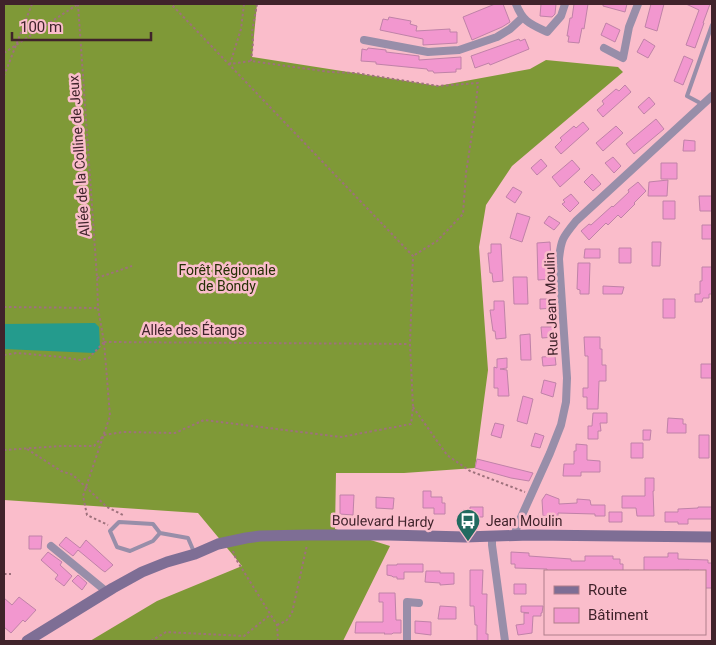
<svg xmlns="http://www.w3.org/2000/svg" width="716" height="645" font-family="Roboto,sans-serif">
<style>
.forest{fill:#7f9937}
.water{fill:#249b8d}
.building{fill:#f297cf;stroke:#c082a8}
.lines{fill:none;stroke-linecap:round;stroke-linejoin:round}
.path{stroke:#9e717c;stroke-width:2;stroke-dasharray:2.5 2.5;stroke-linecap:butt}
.lane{stroke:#988ea9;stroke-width:4}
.street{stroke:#988ea9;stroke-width:8}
.secondary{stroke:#7e6e95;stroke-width:11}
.labels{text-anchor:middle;stroke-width:5;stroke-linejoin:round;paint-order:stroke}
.street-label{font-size:14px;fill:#40232b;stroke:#fabdcb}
.park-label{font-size:14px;fill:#263006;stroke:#fabdcb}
.poi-label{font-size:14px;fill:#40232b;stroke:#fabdcb;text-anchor:start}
</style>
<rect width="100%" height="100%" fill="#fabdcb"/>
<!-- forest -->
<path class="forest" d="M 4,4 L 257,4 L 252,57 L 438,86 L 530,69 L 546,60 L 618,67 L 623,72 L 512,166 L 486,205 L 479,247 L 488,370 L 475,468 L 404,473 L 336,473 L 335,529 L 390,546 L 343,641 L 90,641 L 157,601 L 242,566 L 198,513 L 4,500 Z"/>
<!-- water -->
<path class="water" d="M 95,323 L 99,327 L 100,348 L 94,353 L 4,349 L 4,324 Z"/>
<!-- building -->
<path class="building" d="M 495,4 L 503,4 L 510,22 L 502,27 L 472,40 L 463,17 Z
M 541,4 L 556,4 L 555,14 L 552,17 L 540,16 Z
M 574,4 L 588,4 L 584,29 L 582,28 L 579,43 L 568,42 L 569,36 L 567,36 L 570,18 L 572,18 Z
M 603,4 L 627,4 L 625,12 L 603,6 Z
M 651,4 L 664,4 L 657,31 L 645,27 Z
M 686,4 L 710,4 L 703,23 L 704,23 L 695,48 L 686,45 L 699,10 Z
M 389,17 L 411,21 L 410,24 L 417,26 L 416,31 L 450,29 L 450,32 L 457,32 L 457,43 L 423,45 L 423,39 L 380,30 L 383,19 L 388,20 Z
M 606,23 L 620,30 L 615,42 L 601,35 Z
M 519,39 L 520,41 L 525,39 L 529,49 L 490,65 L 489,63 L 475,68 L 471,56 Z
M 644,39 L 655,46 L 648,58 L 637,52 Z
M 368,48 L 386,50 L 386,52 L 419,56 L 419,60 L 461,57 L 461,69 L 456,69 L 456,72 L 434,73 L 433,71 L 428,71 L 427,69 L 376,64 L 376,62 L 361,61 L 362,49 L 367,50 Z
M 684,56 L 693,60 L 683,85 L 674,81 Z
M 625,85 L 631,92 L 603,117 L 597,110 L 604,104 L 602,101 L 616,89 L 619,91 Z
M 649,97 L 655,104 L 644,114 L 638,107 Z
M 656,119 L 664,129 L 634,154 L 626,144 Z
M 583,122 L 589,129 L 561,154 L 555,147 L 562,140 L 560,138 L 574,126 L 576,128 Z
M 616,126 L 623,133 L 603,151 L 596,143 Z
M 684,140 L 695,141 L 695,151 L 683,151 Z
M 613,157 L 621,166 L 614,173 L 605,163 Z
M 541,159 L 547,166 L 537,175 L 531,168 Z
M 572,160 L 580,169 L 560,187 L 552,177 Z
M 661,163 L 677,163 L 677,179 L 661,179 Z
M 592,174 L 601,184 L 593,191 L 584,182 Z
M 668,180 L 667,196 L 648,196 L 649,182 Z
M 638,182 L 646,191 L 634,203 L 635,204 L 621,218 L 618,215 L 608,225 L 606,223 L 589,240 L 581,231 L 589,224 L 591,225 L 612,206 L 613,207 L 629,192 L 628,190 Z
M 513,187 L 522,192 L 515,203 L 506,197 Z
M 571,194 L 579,203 L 570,212 L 562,204 L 565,202 L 563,200 Z
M 699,196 L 712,196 L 712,211 L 700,211 Z
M 663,201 L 675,201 L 675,219 L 663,219 Z
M 517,213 L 530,217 L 522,242 L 510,238 Z
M 549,216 L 560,223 L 554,230 L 544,223 Z
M 702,225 L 712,225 L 712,239 L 702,239 Z
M 550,242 L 552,279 L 538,280 L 537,243 Z
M 652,242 L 661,242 L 660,266 L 652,266 Z
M 491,244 L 501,244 L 503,281 L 493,282 L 492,273 L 490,273 L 488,253 L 491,253 Z
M 619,248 L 631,248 L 631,263 L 619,263 Z
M 585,249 L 600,249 L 600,258 L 584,258 Z
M 578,263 L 590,263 L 589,294 L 580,294 L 580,290 L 577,289 Z
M 702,267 L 712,267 L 712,294 L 709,294 L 709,298 L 703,298 L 702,302 L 695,302 L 695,294 L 700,294 L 700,281 L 702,281 Z
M 513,277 L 527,277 L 528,304 L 514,304 Z
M 603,286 L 624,287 L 622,294 L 603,294 Z
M 540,299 L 553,299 L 553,308 L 540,309 Z
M 663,299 L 675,299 L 675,318 L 663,318 Z
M 494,301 L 504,301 L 506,338 L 496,339 L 495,331 L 493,331 L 490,310 L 494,310 Z
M 541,327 L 554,327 L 555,337 L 542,338 Z
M 530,334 L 531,360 L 521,360 L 520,335 Z
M 584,337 L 600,337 L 600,349 L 602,349 L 602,365 L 606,365 L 606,381 L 599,381 L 598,409 L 587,409 L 587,397 L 583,397 L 583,388 L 588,388 L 588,356 L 585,356 Z
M 555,356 L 556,365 L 543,366 L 542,357 Z
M 507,358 L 507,368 L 500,369 L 507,370 L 509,396 L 498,396 L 498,388 L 494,388 L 494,367 L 497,368 L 497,359 Z
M 701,364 L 712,364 L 712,378 L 701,378 Z
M 544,380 L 556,383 L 553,397 L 541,393 Z
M 523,396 L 533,399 L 527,424 L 517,421 Z
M 593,413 L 607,413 L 607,423 L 600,423 L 601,431 L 598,431 L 598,439 L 588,439 L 588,426 L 592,426 Z
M 668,418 L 683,419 L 683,424 L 686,424 L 686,433 L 667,433 Z
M 495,423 L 504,425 L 501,438 L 491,435 Z
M 643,430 L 651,430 L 650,440 L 643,440 Z
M 535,433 L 544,436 L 540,448 L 531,446 Z
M 699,435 L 709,435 L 709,458 L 699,458 Z
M 631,443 L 643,443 L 643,458 L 631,458 Z
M 576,444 L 587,445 L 587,460 L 600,461 L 600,472 L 581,472 L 581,476 L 563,476 L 564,464 L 574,464 L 574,451 L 576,451 Z
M 477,459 L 533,473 L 529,481 L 511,478 L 475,468 Z
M 645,478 L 654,478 L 654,491 L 653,491 L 654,516 L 637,516 L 636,508 L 622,508 L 622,496 L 645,496 Z
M 423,491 L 431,491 L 431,497 L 442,497 L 442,503 L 445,503 L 445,514 L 434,514 L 434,508 L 423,508 Z
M 546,494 L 559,499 L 559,504 L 577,503 L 577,499 L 590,500 L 591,505 L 605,505 L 605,516 L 595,516 L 595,514 L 558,513 L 558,516 L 543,516 L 542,500 Z
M 340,495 L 354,495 L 353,515 L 340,514 Z
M 376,497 L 394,498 L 393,509 L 376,508 Z
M 470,507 L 483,507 L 483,517 L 470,517 Z
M 698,507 L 712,507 L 712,519 L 688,519 L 688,524 L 678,524 L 678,522 L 665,522 L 665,512 L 678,512 L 678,509 L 698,508 Z
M 609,512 L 622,512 L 622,522 L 609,522 Z
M 29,536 L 42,536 L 41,549 L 29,549 Z
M 66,537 L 80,548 L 86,540 L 113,565 L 105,572 L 102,570 L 78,550 L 73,556 L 59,545 Z
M 48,552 L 62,562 L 60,565 L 72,576 L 64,586 L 55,579 L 58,575 L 41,560 Z
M 511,552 L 529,553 L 529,556 L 571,559 L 571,561 L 585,561 L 585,556 L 613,556 L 613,559 L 620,559 L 620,564 L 623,564 L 623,571 L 547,571 L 547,569 L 515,568 L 515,564 L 511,564 Z
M 668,553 L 678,553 L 678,559 L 708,560 L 708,563 L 712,563 L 712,588 L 705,588 L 705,571 L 689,571 L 689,570 L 644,571 L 644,557 L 668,557 Z
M 397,564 L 423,564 L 423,572 L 404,572 L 404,579 L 397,579 L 397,577 L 393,577 L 392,576 L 387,575 L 387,565 L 397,565 Z
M 470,570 L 483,570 L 482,594 L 487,594 L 486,634 L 488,634 L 488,641 L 477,641 L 477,625 L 475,625 L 474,606 L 470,606 Z
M 426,571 L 440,571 L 440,573 L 454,573 L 454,584 L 440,585 L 440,583 L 425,582 Z
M 78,575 L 87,583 L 82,590 L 72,581 Z
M 514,584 L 526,584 L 526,594 L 514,594 Z
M 379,593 L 395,593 L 396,620 L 401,620 L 401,633 L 393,633 L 392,634 L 384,634 L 385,633 L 355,633 L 356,622 L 383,622 L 383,602 L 379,602 Z
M 19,597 L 36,610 L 25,622 L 23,620 L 11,633 L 4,627 L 4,598 L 12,605 Z
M 440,606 L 456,607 L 456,619 L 438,619 Z
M 521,606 L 543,606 L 542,613 L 541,613 L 541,616 L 533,616 L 532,633 L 518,635 L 516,625 L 524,624 L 524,613 L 529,613 L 521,612 Z
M 415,621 L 431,622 L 431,635 L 415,633 Z"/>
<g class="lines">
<!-- path -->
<path class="path" d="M 78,4 L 97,278 L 98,308 L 104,342 L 110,416 L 83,496 L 87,515 L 108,525
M 244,4 L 241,29 L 230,64 L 251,61 L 330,72 L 355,73 L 438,86 L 478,83 L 475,114 L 466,173 L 463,214 L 437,241 L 413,256
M 4,53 L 78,4
M 251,61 L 253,42 L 252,32 L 257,4
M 4,76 L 32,4
M 97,278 L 132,266
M 4,307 L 98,308
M 104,342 L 409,344
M 4,355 L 17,353 L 61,357 L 80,360 L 89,358 L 104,342
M 413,407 L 447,455 L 470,471 L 525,492
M 27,449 L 61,471 L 73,475 L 107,507 L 123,515
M 4,450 L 61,446 L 94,446 L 104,435 L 123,432 L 175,433 L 204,420 L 341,437 L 411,424 L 413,407 L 410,344 L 413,256 L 171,4
M 233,551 L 236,559 L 277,625 L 278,641
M 4,574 L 11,574
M 277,625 L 286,621 L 292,613 L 307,545
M 151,641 L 166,632 L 244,636 L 270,615"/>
<!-- lane -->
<path class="lane" d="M 702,104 L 687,96 L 712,25
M 160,533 L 153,541 L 130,551 L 117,547 L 110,531 L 119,522 L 153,524 L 160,533 L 188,538 L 194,552"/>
<!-- street -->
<path class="street" d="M 516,4 C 523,22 530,24 547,32 L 561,16 L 565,4
M 364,40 L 428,52 L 459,50 L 497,37 L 510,29 L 522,18
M 604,48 L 623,58 L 629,27 L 638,4
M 514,536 L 518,524 L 550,453 L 561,425 L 566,402 L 567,378 L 559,259 C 561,239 563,237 576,221 L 712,96
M 492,537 L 492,545 L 505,641
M 51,546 L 107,592
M 407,641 L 407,602 L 419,603"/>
<!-- secondary -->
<path class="secondary" d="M 27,641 L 113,588 L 142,572 L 167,562 L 195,554 L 218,544 L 246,538 L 260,536 L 309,535 L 388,535 L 465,537 L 530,535 L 712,537"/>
</g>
<!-- icons -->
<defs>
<symbol id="bus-pin" viewBox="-11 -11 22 30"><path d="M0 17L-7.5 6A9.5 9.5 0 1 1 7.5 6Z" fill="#226a60" stroke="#fabdcb"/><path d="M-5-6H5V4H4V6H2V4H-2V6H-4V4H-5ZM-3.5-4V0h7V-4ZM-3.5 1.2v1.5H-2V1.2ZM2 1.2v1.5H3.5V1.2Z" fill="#fff"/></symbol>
</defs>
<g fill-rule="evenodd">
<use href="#bus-pin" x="454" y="507" width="28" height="38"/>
</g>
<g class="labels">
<!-- street labels -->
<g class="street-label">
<text transform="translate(79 156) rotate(-94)" y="5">Allée de la Colline de Jeux</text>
<text transform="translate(551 304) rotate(-92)" y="5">Rue Jean Moulin</text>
<text x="193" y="335">Allée des Étangs</text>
<text transform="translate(383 521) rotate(1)" y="5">Boulevard Hardy</text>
</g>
<!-- park labels -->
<g class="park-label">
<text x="227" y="275">Forêt Régionale<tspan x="227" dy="16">de Bondy</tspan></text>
</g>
<!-- poi labels -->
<g class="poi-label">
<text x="486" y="526">Jean Moulin</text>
</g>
</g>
<!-- border -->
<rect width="716" height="645" fill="none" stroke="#40232b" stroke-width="10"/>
<!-- legend -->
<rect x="544" y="570" width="162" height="65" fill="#fabdcb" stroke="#b07f8b"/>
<rect x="554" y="586" width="25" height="8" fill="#7e6e95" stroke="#b07f8b"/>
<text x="588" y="595" font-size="15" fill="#40232b">Route</text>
<rect x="554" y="608" width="25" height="15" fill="#f297cf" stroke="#b07f8b"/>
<text x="588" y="620" font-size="15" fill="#40232b">Bâtiment</text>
<!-- scale -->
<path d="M12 32v8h139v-8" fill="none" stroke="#40232b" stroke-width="2.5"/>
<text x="20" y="32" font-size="15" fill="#40232b" stroke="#fabdcb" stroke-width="4" paint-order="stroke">100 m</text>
</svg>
